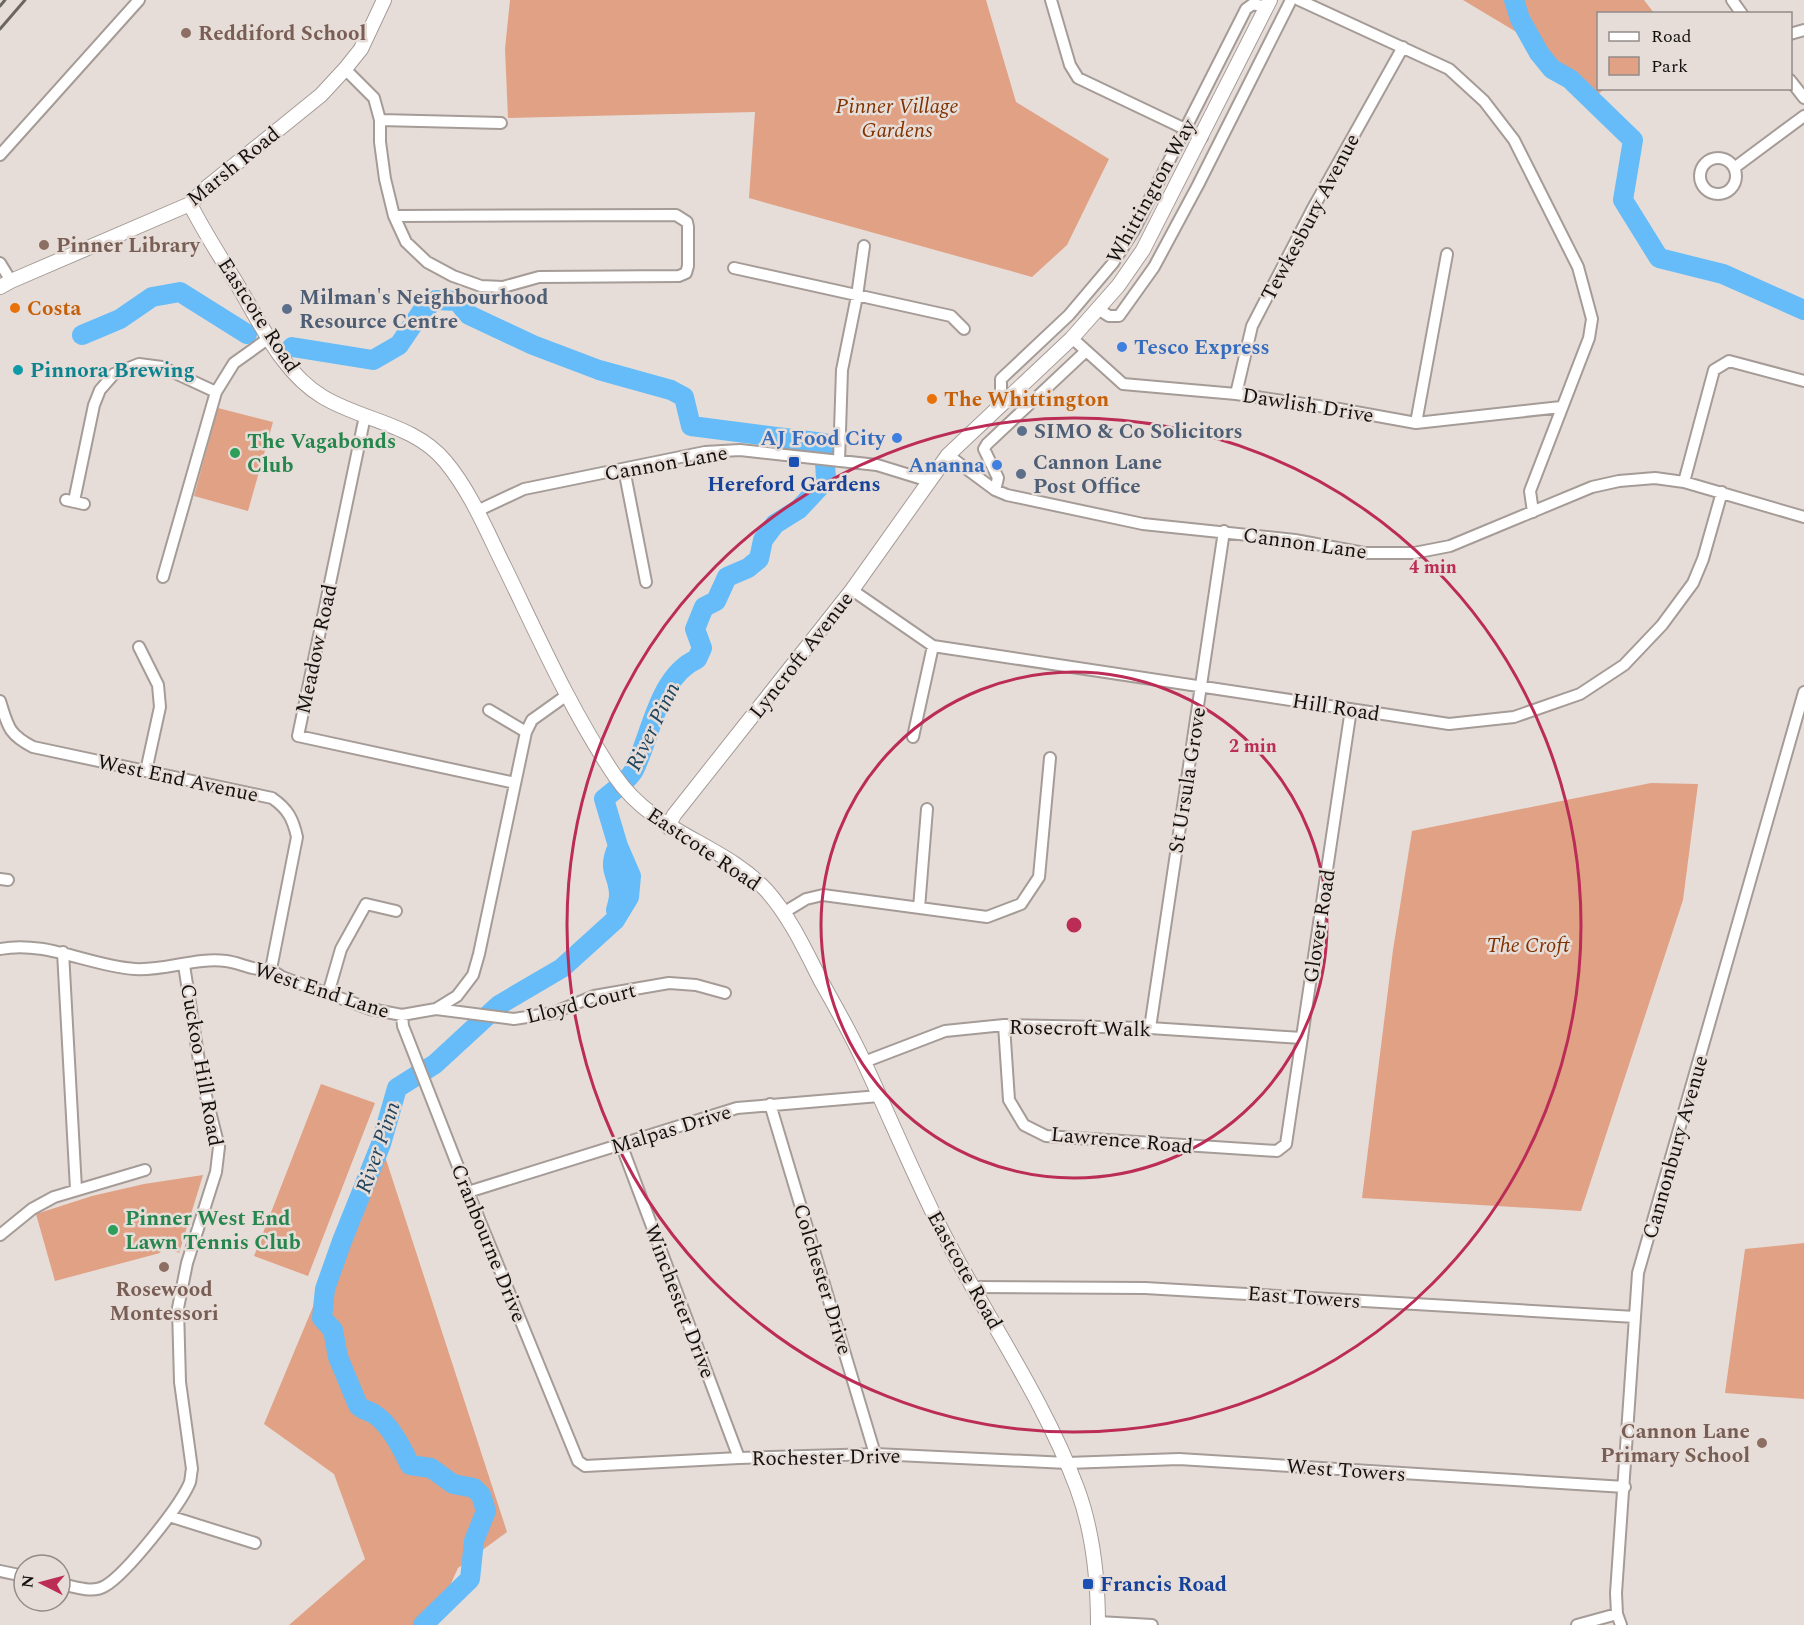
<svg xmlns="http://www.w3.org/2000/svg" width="1804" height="1625" font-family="Spectral,serif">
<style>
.green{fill:#e0a185}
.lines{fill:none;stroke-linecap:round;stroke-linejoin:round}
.river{stroke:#65bcf8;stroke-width:20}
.minor-casing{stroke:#a59b97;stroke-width:14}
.tertiary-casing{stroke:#a59b97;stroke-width:16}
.minor{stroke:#fff;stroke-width:10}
.tertiary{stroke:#fff;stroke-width:14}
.rail{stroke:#6b6662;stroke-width:3}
.ring{fill:none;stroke:#bb2c56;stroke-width:3}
.education-dot{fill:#8d6e63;stroke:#e7ddd8;stroke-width:2}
.food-dot{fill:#e8710a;stroke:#e7ddd8;stroke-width:2}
.service-dot{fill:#5c6f8a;stroke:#e7ddd8;stroke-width:2}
.shop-dot{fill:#3f7fe0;stroke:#e7ddd8;stroke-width:2}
.culture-dot{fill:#0f9aa8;stroke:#e7ddd8;stroke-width:2}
.leisure-dot{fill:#2e9e5b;stroke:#e7ddd8;stroke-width:2}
.transit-dot{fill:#1a4fb4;stroke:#e7ddd8;stroke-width:2}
.labels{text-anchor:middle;stroke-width:5;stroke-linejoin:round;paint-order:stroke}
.education-label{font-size:21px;font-weight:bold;fill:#785e54;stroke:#e7ddd8;text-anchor:start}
.park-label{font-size:21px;font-style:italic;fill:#7f3100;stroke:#e7ddd8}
.street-label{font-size:21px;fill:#14110f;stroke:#e7ddd8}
.service-label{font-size:21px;font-weight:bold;fill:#4e5e75;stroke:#e7ddd8;text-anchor:start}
.food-label{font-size:21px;font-weight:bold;fill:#c56008;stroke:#e7ddd8;text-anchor:start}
.shop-label{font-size:21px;font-weight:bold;fill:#366cbe;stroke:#e7ddd8;text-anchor:end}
.culture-label{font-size:21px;font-weight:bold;fill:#0d838f;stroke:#e7ddd8;text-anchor:start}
.leisure-label{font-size:21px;font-weight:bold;fill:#27864d;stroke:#e7ddd8;text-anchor:start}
.transit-label{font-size:21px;font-weight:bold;fill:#164399;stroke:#e7ddd8}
.water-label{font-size:22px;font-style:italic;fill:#20455e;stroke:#e7ddd8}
.centre{fill:#bb2c56;stroke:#e7ddd8;stroke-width:3}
.ring-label{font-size:18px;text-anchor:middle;font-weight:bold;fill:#bb2c56;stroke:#e7ddd8;stroke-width:5;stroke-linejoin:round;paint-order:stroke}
</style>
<rect width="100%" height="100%" fill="#e7ddd8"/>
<!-- green -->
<path class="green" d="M 510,0 L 986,0 L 1016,102 L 1109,159 L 1067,245 L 1032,277 L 749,198 L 755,112 L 508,118 L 505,49 Z
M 1463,0 L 1644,0 L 1654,13 L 1598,14 L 1598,88 L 1604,89 L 1595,97 L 1548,51 Z
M 218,408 L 273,422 L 248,511 L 194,496 Z
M 1651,783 L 1698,784 L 1683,900 L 1581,1211 L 1362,1198 L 1393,950 L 1412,831 Z
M 321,1084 L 375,1103 L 308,1276 L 254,1256 Z
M 381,1144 L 507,1532 L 458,1568 L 432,1625 L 289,1625 L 365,1559 L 334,1474 L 264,1424 Z
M 203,1175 L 179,1253 L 163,1246 L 160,1253 L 55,1281 L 36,1214 L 92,1196 L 144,1184 Z
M 1804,1243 L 1804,1399 L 1725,1393 L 1745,1249 Z"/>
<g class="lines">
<!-- river -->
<path class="river" d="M 1514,0 L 1520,19 L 1539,53 L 1552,69 L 1570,79 L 1633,140 L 1623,200 L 1659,258 L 1723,274 L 1804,310
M 82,335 L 120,319 L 152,297 L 180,292 L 247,334
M 292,347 L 373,360 L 399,345 L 422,311 L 436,300 L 457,301 L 469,315 L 533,345 L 599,370 L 671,390 L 684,397 L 691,426 L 824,443 L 826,480 L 799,509 L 775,524 L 763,540 L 759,559 L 748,568 L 727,577 L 716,601 L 704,607 L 695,629 L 702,648 L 697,659 C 658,676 651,736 634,770 C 628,781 613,791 604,799 L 618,846 L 631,876 L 629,897 L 615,920 L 562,968 L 499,1005 L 435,1064 L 397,1088 L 381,1144 L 342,1241 L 325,1289 L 322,1318 L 333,1330 L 338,1357 L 358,1405 C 363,1411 369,1410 374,1414 C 390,1424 402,1448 410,1465 L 431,1468 L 453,1484 L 474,1488 L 481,1495 L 486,1511 L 474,1541 L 470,1579 L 423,1625
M 616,910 C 617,906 619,900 619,895 C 619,873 606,872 618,846"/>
<defs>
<path id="minor" d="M 1051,0 L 1070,65 L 1078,78 L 1202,137
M 1299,0 L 1449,69 L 1484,101 L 1514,140 L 1578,267 L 1592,319 L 1589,338 L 1530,491 L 1533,512
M 1732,0 L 1742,14
M 1790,34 L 1804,30
M 345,69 L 374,98 L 380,120 L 380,142 L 385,179 L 394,216 L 406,242 L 427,262 L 453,276 L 481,286 L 503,287 L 539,277 L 679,276 L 686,273 L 688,266 L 688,227 L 687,222 L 676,215 L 394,216
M 1790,80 L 1804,98
M 380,120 L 501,123
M 0,155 L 139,0
M1700 176a18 18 0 1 1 36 0a18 18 0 1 1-36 0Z
M 1734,168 L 1804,116
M 0,263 L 11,281
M 734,268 L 951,316 L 964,329
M 1098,309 L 1109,316 L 1119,316 L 1154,267 L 1198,185 L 1291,0
M 1072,338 L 1123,384 L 1236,394 L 1339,409 L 1416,423 L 1561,407
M 1236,394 L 1252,326 L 1312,210 L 1403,47
M 1007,399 L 1001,392 L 1001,379 L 1069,315 L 1113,263 L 1134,230 L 1246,9 L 1253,4 L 1267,7
M 365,416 L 298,736 L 515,783
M 1416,423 L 1447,254
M 948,455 L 995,490 L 1007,495 L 1143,524 L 1295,540 L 1364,553 L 1414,553 L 1450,546 L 1592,487 L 1619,481 L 1655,478 L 1684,482 L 1804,517
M 839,461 L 842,370 L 857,296 L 864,246
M 624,469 L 646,582
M 1684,482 L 1714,370 L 1729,361 L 1804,381
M 995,490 L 998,478 L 984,449 L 987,444 L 1086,351
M 66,500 L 84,504
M 74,501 L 94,405 L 100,390 L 114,374 L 139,364 L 162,367 L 216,392
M 477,511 L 524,489 L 705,452 L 740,450 L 877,465 L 929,481
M 163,577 L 216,392 L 234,363 L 269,338
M 852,590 L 933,646 L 1449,724 L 1514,717 L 1580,694 L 1624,665 L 1662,625 L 1693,583 L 1703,559 L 1722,492
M 139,647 L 158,685 L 160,707 L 146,771
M 0,701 C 8,726 8,734 33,747 L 272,798 C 288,809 293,819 297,837 L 271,969
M 489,710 L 526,732
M 913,737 L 933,646
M 0,879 L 8,880
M 919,908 L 927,809
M 783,913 L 806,899 L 823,895 L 987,917 L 1021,904 L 1039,877 L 1050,758
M 0,949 C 46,940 89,966 135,969 C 165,971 196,957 226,961 C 235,962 244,966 253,968 C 268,971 269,968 282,977 L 370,1009 L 402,1015 L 436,1009 L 457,996 L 473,975 L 479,954 L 526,732 L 532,720 L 567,695
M 63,952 L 76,1189
M 328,994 L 341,949 L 366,904 L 396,911
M 436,1009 L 514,1019 L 553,1013 L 594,996 L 669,983 L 696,985 L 725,993
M 402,1015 L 403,1026 L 468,1192 L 578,1461 L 585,1466 L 739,1458 L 875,1454 L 1067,1463 L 1179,1459 L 1625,1487
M 1004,1025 L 1009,1100 L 1024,1125 L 1046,1136 L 1277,1151 L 1286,1144 L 1351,709
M 1150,1028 L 1224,531
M 864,1062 L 945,1031 L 1004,1025 L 1150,1028 L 1302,1038
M 770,1104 L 875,1454
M 621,1144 L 739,1458
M 468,1192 L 737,1108 L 879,1096
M 0,1235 L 32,1209 L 54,1197 L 145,1170
M 972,1287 L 1145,1288 L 1635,1317
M 169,1516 L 255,1543
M 0,1571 L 24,1576
M 60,1584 C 74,1586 92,1594 105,1586 C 126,1574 181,1505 190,1482 C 191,1478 191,1473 192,1469 L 180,1382 L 178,1308 L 187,1263 L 216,1172 L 219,1147 L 202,1080 L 184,965
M 1098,1622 L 1152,1625
M 1577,1625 L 1617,1614
M 1621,1625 L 1617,1614 L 1616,1593 L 1638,1273 L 1804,692"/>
<path id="tertiary" d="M 190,204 C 203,230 219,255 234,279 C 259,320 281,372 323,397 C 363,421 414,424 445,461 C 471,492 487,532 505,568 C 539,638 571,711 615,776 C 654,834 723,843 767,891 C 790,917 805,950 821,981 C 835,1006 850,1032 862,1058 C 887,1111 909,1164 935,1217 C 980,1309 1041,1392 1077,1488 C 1093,1531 1098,1579 1098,1625
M 0,287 L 11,281 L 190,204 L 206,188 L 321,95 L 345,69 L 361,49 L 384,0
M 668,827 L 674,815 L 852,590 L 948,455 L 1072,338 L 1118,286 L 1143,250 L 1270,0"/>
</defs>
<!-- minor casing -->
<use href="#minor" class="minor-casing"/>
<!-- tertiary casing -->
<use href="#tertiary" class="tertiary-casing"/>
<!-- minor -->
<use href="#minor" class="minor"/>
<!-- tertiary -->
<use href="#tertiary" class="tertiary"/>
<!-- rail -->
<path class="rail" d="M 0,6 L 5,0
M 0,29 L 25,0"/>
</g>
<!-- distance rings -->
<g class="ring">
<circle cx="1074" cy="925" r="253"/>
<circle cx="1074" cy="925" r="507"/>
</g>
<!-- markers -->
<g class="education-dot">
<circle cx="186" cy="33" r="6"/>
<circle cx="44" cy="245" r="6"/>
<circle cx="164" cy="1267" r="6"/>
<circle cx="1762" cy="1443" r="6"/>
</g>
<g class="food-dot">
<circle cx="15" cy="308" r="6"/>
<circle cx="932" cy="399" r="6"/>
</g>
<g class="service-dot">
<circle cx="287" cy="309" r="6"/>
<circle cx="1022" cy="431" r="6"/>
<circle cx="1021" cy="474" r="6"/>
</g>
<g class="shop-dot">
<circle cx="1122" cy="347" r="6"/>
<circle cx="897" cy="438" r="6"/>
<circle cx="997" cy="465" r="6"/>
</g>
<circle class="culture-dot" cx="18" cy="370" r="6"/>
<g class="leisure-dot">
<circle cx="235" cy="453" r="6"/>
<circle cx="113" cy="1230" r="6"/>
</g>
<g class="transit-dot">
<rect x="788" y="456" width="12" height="12" rx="3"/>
<rect x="1082" y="1578" width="12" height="12" rx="3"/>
</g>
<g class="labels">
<!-- education labels -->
<g class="education-label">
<text x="198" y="40">Reddiford School</text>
<text x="56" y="252">Pinner Library</text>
<text x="164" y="1296" text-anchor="middle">Rosewood<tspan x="164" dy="24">Montessori</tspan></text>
<text x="1750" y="1438" text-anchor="end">Cannon Lane<tspan x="1750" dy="24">Primary School</tspan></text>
</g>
<!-- park labels -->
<g class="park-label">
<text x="897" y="113">Pinner Village<tspan x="897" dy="24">Gardens</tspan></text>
<text x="1528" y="952">The Croft</text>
</g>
<!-- street labels -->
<g class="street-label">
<text transform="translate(233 166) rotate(-39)" y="7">Marsh Road</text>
<text transform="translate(1151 191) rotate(-61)" y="7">Whittington Way</text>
<text transform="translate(1310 217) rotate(-62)" y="7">Tewkesbury Avenue</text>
<text transform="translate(259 315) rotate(57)" y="7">Eastcote Road</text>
<text transform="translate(1308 405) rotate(9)" y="7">Dawlish Drive</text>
<text transform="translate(666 463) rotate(-10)" y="7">Cannon Lane</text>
<text transform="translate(1305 543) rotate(8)" y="7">Cannon Lane</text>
<text transform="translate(316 649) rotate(-78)" y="7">Meadow Road</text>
<text transform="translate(801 655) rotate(-52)" y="7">Lyncroft Avenue</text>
<text transform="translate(1336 707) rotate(9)" y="7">Hill Road</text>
<text transform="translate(178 778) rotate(12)" y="7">West End Avenue</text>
<text transform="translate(1187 780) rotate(-81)" y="7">St Ursula Grove</text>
<text transform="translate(704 849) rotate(34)" y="7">Eastcote Road</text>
<text transform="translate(1319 926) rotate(-81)" y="7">Glover Road</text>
<text transform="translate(322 990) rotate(18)" y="7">West End Lane</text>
<text transform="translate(581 1003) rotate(-14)" y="7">Lloyd Court</text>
<text transform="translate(1080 1028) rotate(1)" y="7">Rosecroft Walk</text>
<text transform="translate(202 1065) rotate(80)" y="7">Cuckoo Hill Road</text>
<text transform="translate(671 1129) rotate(-17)" y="7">Malpas Drive</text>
<text transform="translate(1122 1140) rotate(5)" y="7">Lawrence Road</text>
<text transform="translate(1675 1147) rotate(-74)" y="7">Cannonbury Avenue</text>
<text transform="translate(489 1243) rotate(68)" y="7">Cranbourne Drive</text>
<text transform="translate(965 1270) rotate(61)" y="7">Eastcote Road</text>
<text transform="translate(823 1279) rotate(73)" y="7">Colchester Drive</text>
<text transform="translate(1304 1297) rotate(4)" y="7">East Towers</text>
<text transform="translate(680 1301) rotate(69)" y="7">Winchester Drive</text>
<text transform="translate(826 1457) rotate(-1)" y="7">Rochester Drive</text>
<text transform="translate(1346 1470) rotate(4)" y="7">West Towers</text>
</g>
<!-- service labels -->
<g class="service-label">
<text x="299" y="304">Milman's Neighbourhood<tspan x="299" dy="24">Resource Centre</tspan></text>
<text x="1034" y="438">SIMO &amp; Co Solicitors</text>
<text x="1033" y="469">Cannon Lane<tspan x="1033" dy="24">Post Office</tspan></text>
</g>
<!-- food labels -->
<g class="food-label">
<text x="27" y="315">Costa</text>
<text x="944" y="406">The Whittington</text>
</g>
<!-- shop labels -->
<g class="shop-label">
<text x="1134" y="354" text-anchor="start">Tesco Express</text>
<text x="885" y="445">AJ Food City</text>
<text x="985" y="472">Ananna</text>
</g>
<!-- culture labels -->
<g class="culture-label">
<text x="30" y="377">Pinnora Brewing</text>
</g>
<!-- leisure labels -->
<g class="leisure-label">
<text x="247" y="448">The Vagabonds<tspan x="247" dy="24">Club</tspan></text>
<text x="125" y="1225">Pinner West End<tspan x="125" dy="24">Lawn Tennis Club</tspan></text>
</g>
<!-- transit labels -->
<g class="transit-label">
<text x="794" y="491">Hereford Gardens</text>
<text x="1100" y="1591" text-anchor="start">Francis Road</text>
</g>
<!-- water labels -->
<g class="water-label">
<text transform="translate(652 726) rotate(-64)" y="8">River Pinn</text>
<text transform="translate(377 1147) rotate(-71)" y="8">River Pinn</text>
</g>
</g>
<circle cx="1074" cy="925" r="9" class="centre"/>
<g class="ring-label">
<text x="1433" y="573">4 min</text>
<text x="1253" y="752">2 min</text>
</g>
<!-- legend -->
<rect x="1597" y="12" width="195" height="78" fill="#e7ddd8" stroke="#938b88" stroke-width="1.5"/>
<rect x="1609" y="32" width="30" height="9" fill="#ffffff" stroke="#938b88" stroke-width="1.5"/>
<text x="1651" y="42" font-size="18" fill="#14110f">Road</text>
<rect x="1609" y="57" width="30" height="18" fill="#e0a185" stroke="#938b88" stroke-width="1.5"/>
<text x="1651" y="72" font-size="18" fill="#14110f">Park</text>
<!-- north arrow -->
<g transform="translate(42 1583) rotate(276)"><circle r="28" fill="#e7ddd8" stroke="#938b88" stroke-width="1.5"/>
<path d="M0-4.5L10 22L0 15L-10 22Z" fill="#bb2c56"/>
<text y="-9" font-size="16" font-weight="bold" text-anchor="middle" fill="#14110f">N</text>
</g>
</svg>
